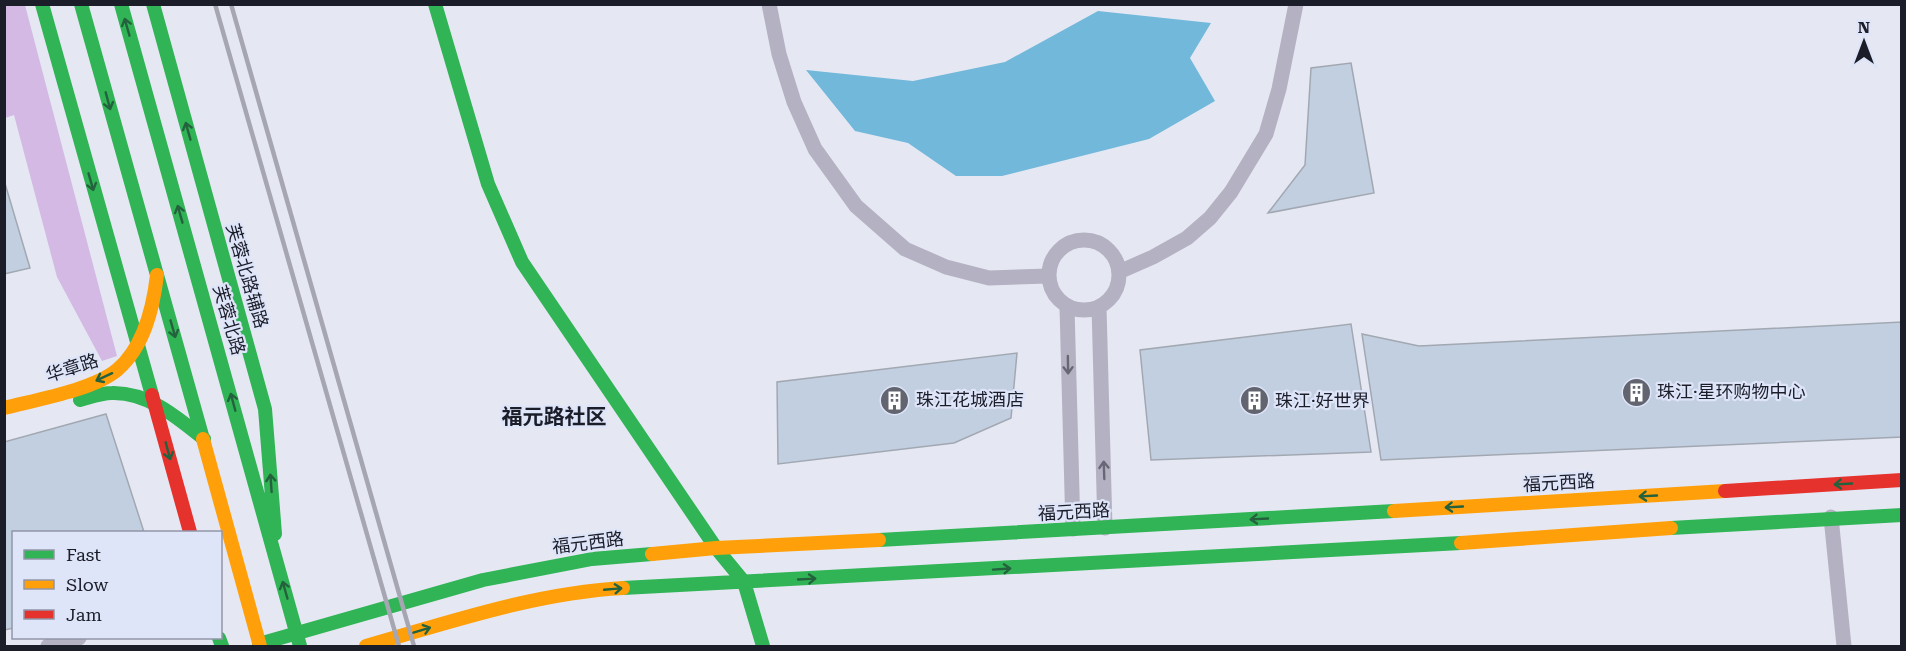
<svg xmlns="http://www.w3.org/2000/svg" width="1906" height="651" font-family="'Roboto Serif','Noto Sans SC',serif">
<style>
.forest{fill:#d3b9e4}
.water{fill:#72b8da}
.building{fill:#c2cfe0;stroke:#a2a8b2;stroke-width:1.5}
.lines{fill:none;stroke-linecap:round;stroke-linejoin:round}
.street{stroke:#b4b1c3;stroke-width:15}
.fast{stroke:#30b455;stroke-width:14}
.slow{stroke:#ff9f0a;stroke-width:14}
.jam{stroke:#e5322d;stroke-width:14}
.rail{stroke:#a6a5b2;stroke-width:4.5}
.oneway{stroke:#24613d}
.oneway2{stroke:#686776}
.labels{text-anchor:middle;stroke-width:4.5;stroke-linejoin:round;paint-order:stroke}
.street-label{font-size:18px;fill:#1b1d29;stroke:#dfe5f9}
.poi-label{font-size:18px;fill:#1b1d29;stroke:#dfe5f9;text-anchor:start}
.quarter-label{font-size:21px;font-weight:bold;fill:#1b1d29;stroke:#dfe5f9}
</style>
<rect width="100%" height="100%" fill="#e5e8f3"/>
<!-- forest -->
<path class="forest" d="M 5,5 L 25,5 L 117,356 L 102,361 L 57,277 L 14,115 L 5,118 Z"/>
<!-- water -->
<path class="water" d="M 1098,11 L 1211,23 L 1190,58 L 1215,101 L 1149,139 L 1002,176 L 956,176 L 908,143 L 855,131 L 806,70 L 913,81 L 1005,62 Z"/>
<!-- building -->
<path class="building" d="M 1351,63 L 1374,193 L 1268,213 L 1305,165 L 1311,68 Z
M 4,180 L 30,268 L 4,274 Z
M 1902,322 L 1902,437 L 1381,460 L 1362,334 L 1419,346 Z
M 1351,324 L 1371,452 L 1151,460 L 1140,350 Z
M 1017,353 L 1011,418 L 954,443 L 778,464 L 777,382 Z
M 106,414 L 144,532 L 14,532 L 14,628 L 4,630 L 4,442 Z"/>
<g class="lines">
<!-- street -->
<path class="street" d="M 769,4 L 779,54 L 794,102 L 815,149 L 856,206 L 905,249 L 946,267 L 989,278 L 1048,276
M1049 275a35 35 0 1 1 70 0a35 35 0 1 1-70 0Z
M 1119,272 L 1153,257 L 1187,238 L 1210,218 L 1231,192 L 1266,134 L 1279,89 L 1296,4
M 1067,307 L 1073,529
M 1099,307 L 1105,528
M 1831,517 L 1844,646
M 48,646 L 79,638"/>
<!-- fast -->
<path class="fast" d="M 42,4 L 152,395
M 81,4 L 203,439
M 121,4 L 300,646
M 153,4 L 265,409 L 275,534
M 435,4 L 488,184 L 522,262 L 716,548 L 744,582 L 763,646
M 80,400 C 91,397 101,393 112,393 C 148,392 178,418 204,439
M 1671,528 L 1902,515
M 879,540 L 1394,511
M 623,588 L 1461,543
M 219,638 L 222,646
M 259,644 L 483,580 L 592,559 L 652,554"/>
<!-- slow -->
<path class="slow" d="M 4,408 C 35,400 93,390 117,370 C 144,347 153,309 157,275
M 203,439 L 260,646
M 1394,511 L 1725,491
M 1461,543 L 1671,528
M 652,554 L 716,548 L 879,540
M 366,646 C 450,622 535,593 623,588"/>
<!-- jam -->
<path class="jam" d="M 152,395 L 190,532
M 1725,491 L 1902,480"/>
<!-- rail -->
<path class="rail" d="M 215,4 L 399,646
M 231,4 L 414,646"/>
</g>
<!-- one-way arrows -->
<defs><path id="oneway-shaft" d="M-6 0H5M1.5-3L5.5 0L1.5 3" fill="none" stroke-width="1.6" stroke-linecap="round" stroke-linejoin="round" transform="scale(1.5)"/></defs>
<g class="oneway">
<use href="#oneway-shaft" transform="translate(127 27) rotate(-106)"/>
<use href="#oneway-shaft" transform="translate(108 101) rotate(75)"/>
<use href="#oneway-shaft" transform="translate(188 131) rotate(-106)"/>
<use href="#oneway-shaft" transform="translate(91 182) rotate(74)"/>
<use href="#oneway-shaft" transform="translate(180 214) rotate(-106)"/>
<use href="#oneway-shaft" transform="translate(173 329) rotate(74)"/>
<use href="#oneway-shaft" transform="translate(104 377) rotate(155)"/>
<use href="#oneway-shaft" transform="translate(233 402) rotate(-105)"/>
<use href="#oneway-shaft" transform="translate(168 451) rotate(75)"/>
<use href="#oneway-shaft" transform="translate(271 483) rotate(-94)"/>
<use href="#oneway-shaft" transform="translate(1843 484) rotate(177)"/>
<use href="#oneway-shaft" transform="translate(1648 496) rotate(177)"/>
<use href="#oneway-shaft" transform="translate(1454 507) rotate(177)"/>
<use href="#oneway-shaft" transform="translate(1259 519) rotate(177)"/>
<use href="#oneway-shaft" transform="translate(1002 569) rotate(-4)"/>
<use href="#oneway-shaft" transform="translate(807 579) rotate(-3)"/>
<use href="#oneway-shaft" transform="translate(613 589) rotate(-5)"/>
<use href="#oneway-shaft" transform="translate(285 590) rotate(-106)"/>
<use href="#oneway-shaft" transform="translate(422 630) rotate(-17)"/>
</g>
<g class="oneway2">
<use href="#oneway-shaft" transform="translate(1068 365) rotate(89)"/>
<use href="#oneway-shaft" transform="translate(1104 470) rotate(-92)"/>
</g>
<!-- icons -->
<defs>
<symbol id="building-disc" viewBox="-11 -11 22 22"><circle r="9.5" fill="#626470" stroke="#dfe5f9"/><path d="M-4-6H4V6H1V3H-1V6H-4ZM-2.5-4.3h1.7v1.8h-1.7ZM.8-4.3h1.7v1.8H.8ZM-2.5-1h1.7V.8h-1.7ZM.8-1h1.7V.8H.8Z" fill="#fff"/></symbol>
</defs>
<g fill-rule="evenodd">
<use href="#building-disc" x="1620" y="376" width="33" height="33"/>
<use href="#building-disc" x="878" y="384" width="33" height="33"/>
<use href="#building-disc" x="1238" y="384" width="33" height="33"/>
</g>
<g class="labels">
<!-- street labels -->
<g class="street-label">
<text transform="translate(247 276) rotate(74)" y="6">芙蓉北路辅路</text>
<text transform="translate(229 320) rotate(74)" y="6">芙蓉北路</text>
<text transform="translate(72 368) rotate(-18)" y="6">华章路</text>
<text transform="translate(1559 483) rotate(-3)" y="6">福元西路</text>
<text transform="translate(1074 512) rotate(-3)" y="6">福元西路</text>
<text transform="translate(588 543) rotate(-7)" y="6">福元西路</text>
</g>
<!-- poi labels -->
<g class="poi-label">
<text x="1657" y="398">珠江·星环购物中心</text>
<text x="916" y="406">珠江花城酒店</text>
<text x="1275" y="407">珠江·好世界</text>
</g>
<!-- quarter labels -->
<g class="quarter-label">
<text x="554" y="424">福元路社区</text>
</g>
</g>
<!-- border -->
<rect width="1906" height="651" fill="none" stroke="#1b1d29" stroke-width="12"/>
<!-- legend -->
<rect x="12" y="531" width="210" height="108" fill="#dfe5f9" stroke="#9195a6" stroke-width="1.5"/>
<rect x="24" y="550" width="30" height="9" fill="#30b455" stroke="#9195a6" stroke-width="1.5"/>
<text x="66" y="561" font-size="18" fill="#1b1d29">Fast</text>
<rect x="24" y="580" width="30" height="9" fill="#ff9f0a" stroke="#9195a6" stroke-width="1.5"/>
<text x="66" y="591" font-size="18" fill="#1b1d29">Slow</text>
<rect x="24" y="610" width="30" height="9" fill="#e5322d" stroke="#9195a6" stroke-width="1.5"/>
<text x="66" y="621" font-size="18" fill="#1b1d29">Jam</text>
<!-- north arrow -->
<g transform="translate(1864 42)" stroke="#dfe5f9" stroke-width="4.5" paint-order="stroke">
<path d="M0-4.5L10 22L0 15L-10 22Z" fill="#1b1d29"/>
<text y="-9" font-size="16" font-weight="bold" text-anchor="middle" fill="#1b1d29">N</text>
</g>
</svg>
